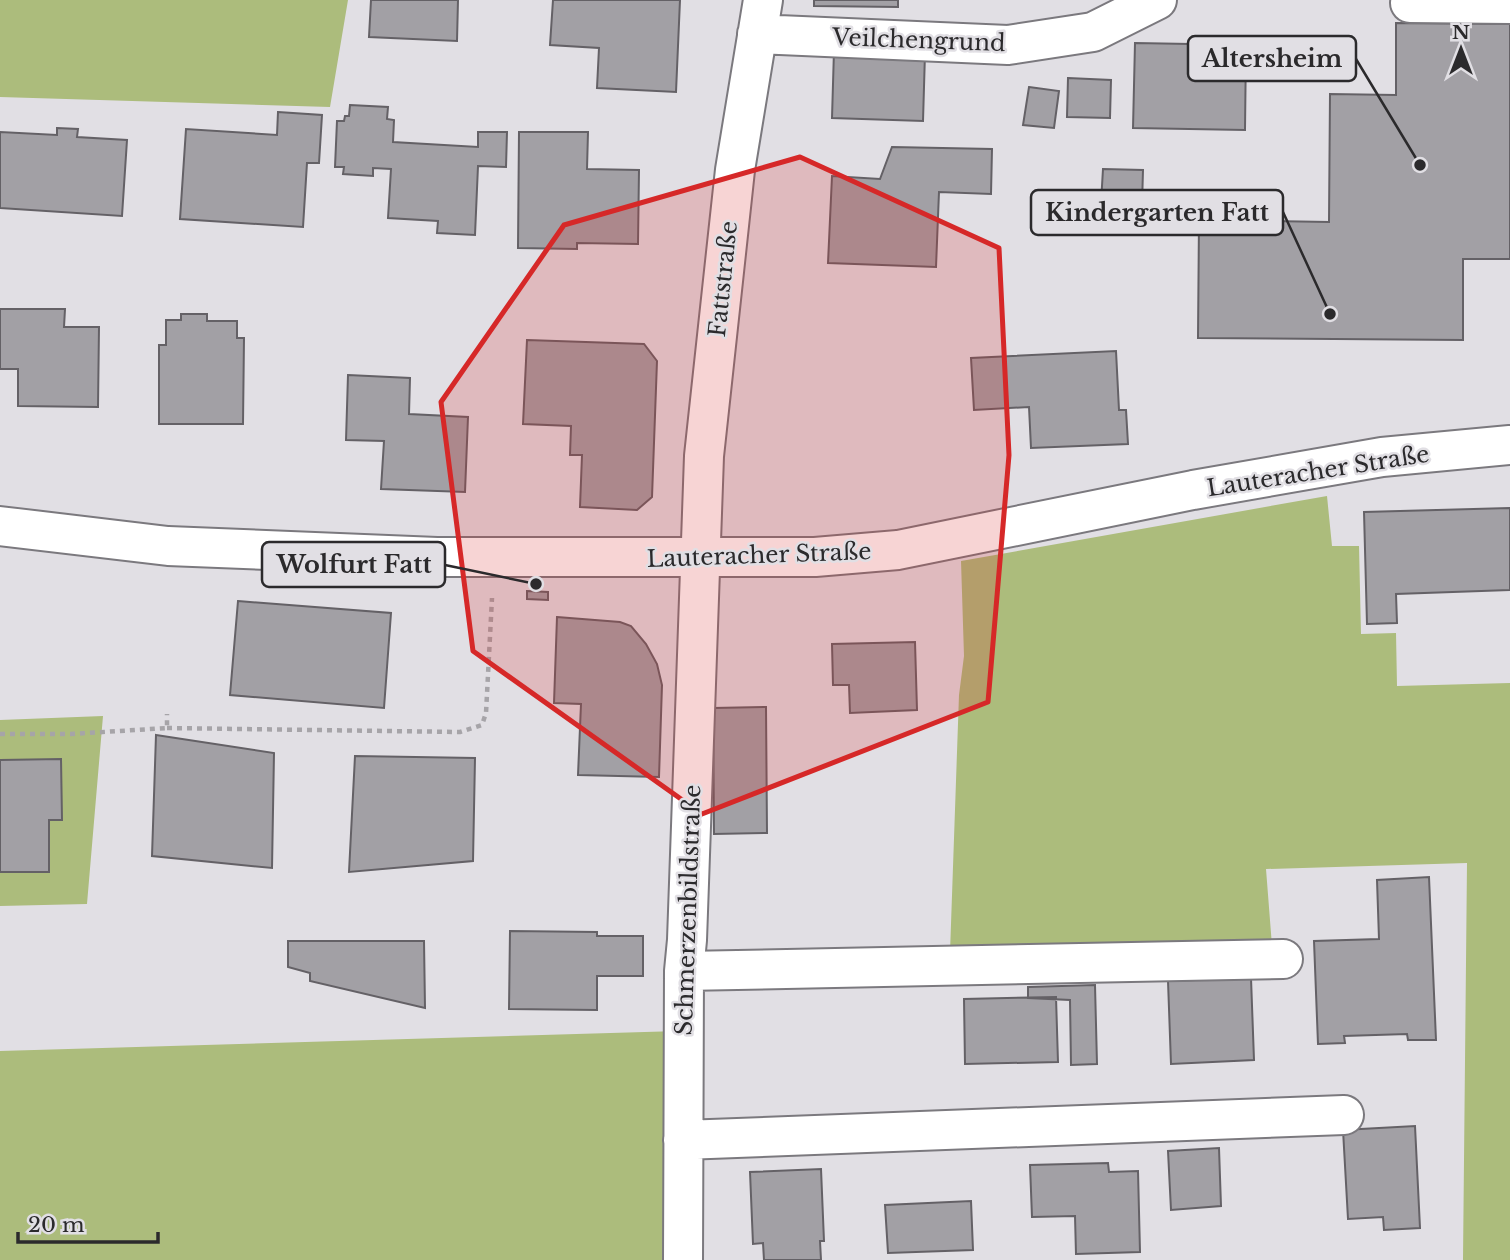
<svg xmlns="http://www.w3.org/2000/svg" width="1510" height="1260" font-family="'Libre Baskerville',serif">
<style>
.green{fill:#acbc7c}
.building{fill:#a2a0a5;stroke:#646166;stroke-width:2}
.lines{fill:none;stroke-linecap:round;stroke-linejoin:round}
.minor-casing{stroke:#7b797e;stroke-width:42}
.path{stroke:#a6a4a8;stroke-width:4.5;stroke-dasharray:5 5;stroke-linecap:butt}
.minor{stroke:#fff;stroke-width:38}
.marked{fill:#d62828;fill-opacity:0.2;stroke:#d62828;stroke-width:5;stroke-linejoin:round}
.labels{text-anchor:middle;stroke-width:5;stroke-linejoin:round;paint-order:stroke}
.street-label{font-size:23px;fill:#2b2a2c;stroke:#e1dfe4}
.leader{fill:none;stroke:#2b2a2c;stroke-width:2.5}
.callout-dot{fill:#2b2a2c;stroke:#e1dfe4;stroke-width:2.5}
.callout{fill:#e1dfe4;stroke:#2b2a2c;stroke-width:2.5}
.callout-label{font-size:24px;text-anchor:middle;font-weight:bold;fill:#2b2a2c}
</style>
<rect width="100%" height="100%" fill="#e1dfe4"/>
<!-- green -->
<path class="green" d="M 0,0 L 348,0 L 330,107 L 0,97 Z
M 1327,496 L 1332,546 L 1359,546 L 1361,634 L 1396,633 L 1397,686 L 1510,683 L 1510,1260 L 1463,1260 L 1467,863 L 1266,869 L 1272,946 L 950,953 L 959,695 L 964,656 L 961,561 Z
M 103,716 L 87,904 L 0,906 L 0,720 Z
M 679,1031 L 680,1260 L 0,1260 L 0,1051 Z"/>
<!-- building -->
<path class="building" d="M 371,0 L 458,0 L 457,41 L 369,37 Z
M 553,0 L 680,0 L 676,92 L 597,88 L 599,48 L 550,45 Z
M 814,0 L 898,0 L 898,7 L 814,6 Z
M 1396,23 L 1510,24 L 1510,259 L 1463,259 L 1463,340 L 1198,338 L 1199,220 L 1329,222 L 1330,94 L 1396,95 Z
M 1135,43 L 1246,45 L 1245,130 L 1133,128 Z
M 834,50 L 925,53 L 923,121 L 832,118 Z
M 1068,78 L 1111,80 L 1110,118 L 1067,117 Z
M 1029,87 L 1059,91 L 1054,128 L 1023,125 Z
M 350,105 L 388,107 L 387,119 L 394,120 L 393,142 L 478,147 L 478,132 L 507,132 L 506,167 L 478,166 L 475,235 L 437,233 L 438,221 L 388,218 L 391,169 L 373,168 L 373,176 L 343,174 L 344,167 L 335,167 L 337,121 L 344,121 L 345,116 L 349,116 Z
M 278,112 L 322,115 L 319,163 L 307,163 L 303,227 L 180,219 L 186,129 L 277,135 Z
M 57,128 L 78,129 L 77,137 L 127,140 L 122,216 L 0,208 L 0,132 L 57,135 Z
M 519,132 L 588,132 L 587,169 L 639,170 L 638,244 L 577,243 L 577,249 L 518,248 Z
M 892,147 L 992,149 L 991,194 L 939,192 L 936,267 L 828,263 L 832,176 L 880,179 Z
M 1103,169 L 1143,170 L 1142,205 L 1101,203 Z
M 0,309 L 65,309 L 64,327 L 99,327 L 98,407 L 18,406 L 18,369 L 0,369 Z
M 181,314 L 207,314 L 207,321 L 237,321 L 237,338 L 244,338 L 243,424 L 159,424 L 159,345 L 166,345 L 166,320 L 181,320 Z
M 527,340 L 644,344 L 657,361 L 652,497 L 637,510 L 580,507 L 582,455 L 570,455 L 571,426 L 523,424 Z
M 1116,351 L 1119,410 L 1126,410 L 1128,444 L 1031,448 L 1029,407 L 974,410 L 971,358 Z
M 348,375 L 410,378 L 409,414 L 468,417 L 465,492 L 381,489 L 384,441 L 346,440 Z
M 1510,508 L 1510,590 L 1396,594 L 1397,623 L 1367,624 L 1364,512 Z
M 527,591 L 548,592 L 548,600 L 527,599 Z
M 238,601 L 391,613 L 384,708 L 230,695 Z
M 557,617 L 620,622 L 631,626 L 646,644 L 657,664 L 662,685 L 659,777 L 578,775 L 581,704 L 554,703 Z
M 915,642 L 917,710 L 850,713 L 849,685 L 833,685 L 832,644 Z
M 766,707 L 767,833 L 714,834 L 713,708 Z
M 156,735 L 274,753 L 272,868 L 152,856 Z
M 355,756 L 475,758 L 473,861 L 349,872 Z
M 61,759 L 62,820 L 49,820 L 49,872 L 0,872 L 0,760 Z
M 1429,877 L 1436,1040 L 1408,1040 L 1407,1034 L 1344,1036 L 1345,1043 L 1318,1044 L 1314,941 L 1379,939 L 1377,880 Z
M 510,931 L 597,932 L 597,936 L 643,936 L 643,976 L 597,976 L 597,1010 L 509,1009 Z
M 288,941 L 424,941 L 425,1008 L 310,981 L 310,973 L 288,967 Z
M 1251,978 L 1254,1060 L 1171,1064 L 1168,981 Z
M 1095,985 L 1097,1064 L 1071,1065 L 1070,1000 L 1028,998 L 1028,987 Z
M 1056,997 L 1058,1062 L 965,1064 L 964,999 Z
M 1415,1126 L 1420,1228 L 1384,1230 L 1383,1217 L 1348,1219 L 1343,1130 Z
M 1219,1148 L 1221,1206 L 1171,1210 L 1168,1151 Z
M 1108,1163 L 1109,1172 L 1138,1171 L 1140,1252 L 1076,1254 L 1075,1216 L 1032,1217 L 1030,1165 Z
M 821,1169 L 824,1241 L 820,1241 L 821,1260 L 764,1260 L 763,1243 L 753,1244 L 750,1172 Z
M 971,1201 L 973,1250 L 888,1253 L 885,1205 Z"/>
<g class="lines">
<defs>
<path id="minor" d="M 1410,3 L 1510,4
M 757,34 L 1008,45 L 1093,32 L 1157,0
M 0,526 L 168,546 L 437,557 L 815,557 L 898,550 L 1193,490 L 1382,457 L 1510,445
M 684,971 L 1283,959
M 683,1140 L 1344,1115
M 683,1260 L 684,971 L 687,940 L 704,456 L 735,170 L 763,0"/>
</defs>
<!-- minor casing -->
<use href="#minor" class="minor-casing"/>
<!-- path -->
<path class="path" d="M 167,728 L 460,732 L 482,725 L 486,713 L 492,598
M 0,734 L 71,734 L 167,728 L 167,714"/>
<!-- minor -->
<use href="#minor" class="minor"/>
</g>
<!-- marked area -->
<path class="marked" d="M 800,157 L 999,248 L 1009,455 L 988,702 L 702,814 L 473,651 L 441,402 L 564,225 Z"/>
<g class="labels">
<!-- street labels -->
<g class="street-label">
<text transform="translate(919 40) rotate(2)" y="8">Veilchengrund</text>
<text transform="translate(723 279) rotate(-84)" y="8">Fattstraße</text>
<text transform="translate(1318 471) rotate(-9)" y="8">Lauteracher Straße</text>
<text transform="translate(759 555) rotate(-2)" y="8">Lauteracher Straße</text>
<text transform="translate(688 910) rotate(-88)" y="8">Schmerzenbildstraße</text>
</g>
</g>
<!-- callouts -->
<path class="leader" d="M1420 165L1356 59M1330 314L1283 212M536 584L445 565"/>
<g class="callout-dot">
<circle cx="1420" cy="165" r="7"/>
<circle cx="1330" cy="314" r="7"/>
<circle cx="536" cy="584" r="7"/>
</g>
<g class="callout">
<rect x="1188" y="36" width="168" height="45" rx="7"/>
<rect x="1031" y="190" width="252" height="45" rx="7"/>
<rect x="262" y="542" width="183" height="45" rx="7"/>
</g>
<g class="callout-label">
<text x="1272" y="67">Altersheim</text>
<text x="1157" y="221">Kindergarten Fatt</text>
<text x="354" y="573">Wolfurt Fatt</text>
</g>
<!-- north arrow -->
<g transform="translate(1461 49)" stroke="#e1dfe4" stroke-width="5" paint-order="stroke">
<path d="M0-5L12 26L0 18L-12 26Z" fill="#2b2a2c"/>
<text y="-10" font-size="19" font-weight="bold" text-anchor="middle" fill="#2b2a2c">N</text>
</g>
<!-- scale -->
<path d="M18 1232v10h140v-10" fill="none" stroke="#2b2a2c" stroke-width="3.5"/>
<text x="28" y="1232" font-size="21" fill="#2b2a2c" stroke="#e1dfe4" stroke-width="5" paint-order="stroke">20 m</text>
</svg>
